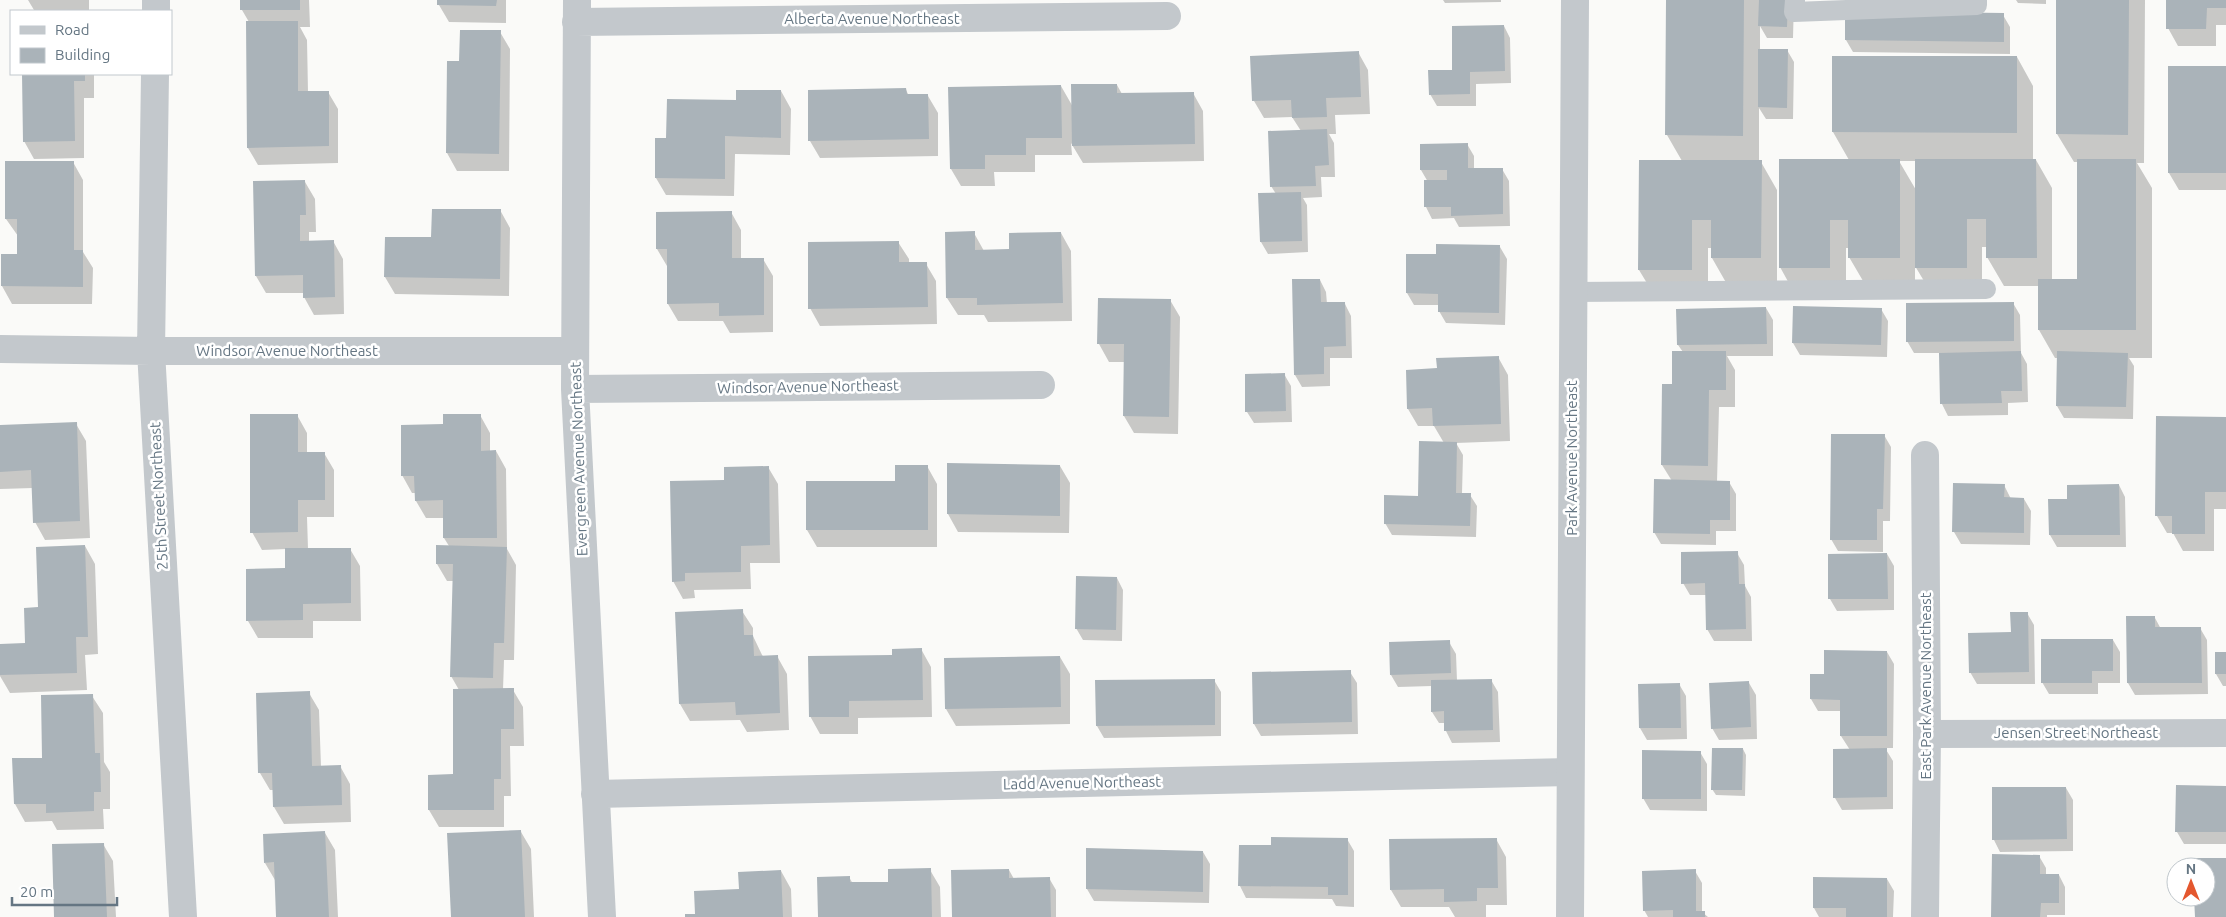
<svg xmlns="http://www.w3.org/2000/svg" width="2226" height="917" font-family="Ubuntu,sans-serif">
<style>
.shadow{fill:#0003;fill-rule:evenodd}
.building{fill:#aab3b9}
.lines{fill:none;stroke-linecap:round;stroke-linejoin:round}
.service{stroke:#c3c8cc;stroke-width:20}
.minor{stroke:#c3c8cc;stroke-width:28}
.tertiary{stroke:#c3c8cc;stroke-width:28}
.labels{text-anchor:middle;stroke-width:5;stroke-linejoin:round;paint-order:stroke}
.street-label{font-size:15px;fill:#657683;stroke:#fff}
</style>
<rect width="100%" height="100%" fill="#fafaf8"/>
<!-- shadow -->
<path class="shadow" d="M 28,0 L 89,0 L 89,11 L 34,10 Z
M 242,0 L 309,0 L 310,27 L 300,27 L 307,40 L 308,92 L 328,92 L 338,109 L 338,163 L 258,165 L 248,148 L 249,22 L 242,10 Z
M 439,0 L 506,0 L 506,23 L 449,22 L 439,5 Z
M 1443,0 L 1501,0 L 1501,2 L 1445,3 Z
M 1667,0 L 1759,0 L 1760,2 L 1760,0 L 1794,0 L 1793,38 L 1767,38 L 1760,26 L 1760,50 L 1787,50 L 1794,62 L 1793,119 L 1766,119 L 1759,108 L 1759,162 L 1761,162 L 1777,190 L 1777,286 L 1728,286 L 1712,258 L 1712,248 L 1708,248 L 1708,298 L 1656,298 L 1639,270 L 1682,161 L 1667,135 Z
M 2016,0 L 2046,0 L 2046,4 L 2018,3 Z
M 2058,0 L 2145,0 L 2144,163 L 2137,163 L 2152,188 L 2152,358 L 2129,358 L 2134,366 L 2133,419 L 2064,418 L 2057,406 L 2058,358 L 2055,358 L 2039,330 L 2039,286 L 2004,286 L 1987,257 L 1987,247 L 1982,247 L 1982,296 L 1933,296 L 1915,266 L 1915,286 L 1866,286 L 1849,257 L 1849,248 L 1846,248 L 1846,296 L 1796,296 L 1780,267 L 1849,160 L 1833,132 L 1833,57 L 2017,57 L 2033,86 L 2033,160 L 2036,160 L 2052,188 L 2052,280 L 2078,280 L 2078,162 L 2074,162 L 2057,134 ZM 1899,161 L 1916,161 L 1916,190 Z
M 2168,0 L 2226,0 L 2226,25 L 2216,25 L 2216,46 L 2178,46 L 2168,28 Z
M 1847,12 L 2003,15 L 2010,27 L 2010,54 L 1853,52 L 1846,40 Z
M 1504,26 L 1510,38 L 1511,83 L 1476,84 L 1476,106 L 1437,106 L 1430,94 Z
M 500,32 L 510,49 L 509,171 L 457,171 L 447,153 L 448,62 L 461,63 Z
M 1358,52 L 1368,70 L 1370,114 L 1335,115 L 1336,134 L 1329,134 L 1334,143 L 1335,177 L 1321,177 L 1322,197 L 1303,198 L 1307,205 L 1308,252 L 1268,254 L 1261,242 L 1276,194 L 1271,186 L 1301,131 L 1292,117 L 1264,118 L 1254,101 Z
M 2169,67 L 2226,67 L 2226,190 L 2179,190 L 2169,173 Z
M 24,74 L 94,74 L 94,98 L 84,98 L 84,158 L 34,159 L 24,141 Z
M 1117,85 L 1122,94 L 1193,93 L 1203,111 L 1204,161 L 1083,163 L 1071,143 L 1072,155 L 1035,155 L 1035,172 L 994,172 L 995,186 L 961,186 L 951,169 L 1061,86 L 1073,107 Z
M 906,90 L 909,96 L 928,96 L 938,113 L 938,156 L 820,158 L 810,141 Z
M 781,91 L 791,109 L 790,155 L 735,154 L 734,196 L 666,195 L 656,178 L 667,139 L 737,101 Z
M 1467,144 L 1474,156 L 1474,169 L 1502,169 L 1509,181 L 1510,226 L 1459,227 L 1454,218 L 1432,219 L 1426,207 L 1428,182 L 1421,170 L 1421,145 Z
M 73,162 L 83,180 L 83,252 L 93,268 L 92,304 L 12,304 L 2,286 L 2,255 L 18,255 L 18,236 L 6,219 Z
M 305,182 L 315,199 L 316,232 L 309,232 L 309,242 L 333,241 L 343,259 L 344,314 L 314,315 L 304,297 L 304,293 L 266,293 L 256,276 Z
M 500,210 L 510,228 L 509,296 L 395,294 L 385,277 L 433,238 Z
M 731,212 L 741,230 L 741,259 L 763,259 L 773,276 L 773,332 L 730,333 L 723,321 L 678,321 L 668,304 L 667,266 L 657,249 Z
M 974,233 L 984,251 L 1010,250 L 1061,233 L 1071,251 L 1072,321 L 988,322 L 984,315 L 958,315 L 947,298 Z
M 898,242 L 909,259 L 909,264 L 926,264 L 936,281 L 937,324 L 820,326 L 810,308 Z
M 1500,247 L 1507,259 L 1505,325 L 1446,323 L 1439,311 L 1439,305 L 1414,305 L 1407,293 L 1437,256 Z
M 1320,280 L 1326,292 L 1327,304 L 1345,304 L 1351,316 L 1352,358 L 1330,358 L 1330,386 L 1302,387 L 1295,375 Z
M 1099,299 L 1170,300 L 1180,317 L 1178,434 L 1134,433 L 1124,416 L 1125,362 L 1109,362 L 1099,344 Z
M 2013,303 L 2020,315 L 2021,353 L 2027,364 L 2028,402 L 2008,403 L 2008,415 L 1948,416 L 1942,404 L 1941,353 L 1914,353 L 1907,341 Z
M 1766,308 L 1773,320 L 1773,356 L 1727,356 L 1735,370 L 1735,407 L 1719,407 L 1717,482 L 1729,482 L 1736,494 L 1736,531 L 1716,531 L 1716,545 L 1661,544 L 1654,532 L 1672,481 L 1662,465 L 1673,386 L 1683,352 L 1678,345 Z
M 1881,309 L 1888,321 L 1887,357 L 1800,355 L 1793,343 Z
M 1498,357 L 1508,375 L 1510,441 L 1456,443 L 1463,455 L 1462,494 L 1470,495 L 1477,506 L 1476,537 L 1392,535 L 1385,523 L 1419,497 L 1444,443 L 1434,426 L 1418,426 L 1408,409 L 1438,370 Z
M 1284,374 L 1291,386 L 1292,422 L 1254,423 L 1247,412 Z
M 297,415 L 307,433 L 307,453 L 324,453 L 334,470 L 334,517 L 307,517 L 308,549 L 350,549 L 360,566 L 361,621 L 313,621 L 313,638 L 258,638 L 248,621 L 286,570 L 286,549 L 262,550 L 252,532 Z
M 480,415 L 490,433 L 490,451 L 496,451 L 506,469 L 507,549 L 516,565 L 514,660 L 504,660 L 503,690 L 513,690 L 523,707 L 524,746 L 510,746 L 511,796 L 504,796 L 504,827 L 439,827 L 429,810 L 454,775 L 459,690 L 451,676 L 454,581 L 447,581 L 437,564 L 449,546 L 444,538 L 444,518 L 426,518 L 416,501 L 416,493 L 412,493 L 402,475 L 444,425 Z
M 2226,418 L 2226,509 L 2214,509 L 2214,551 L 2183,551 L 2173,533 L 2167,533 L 2157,516 Z
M 76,424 L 86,441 L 90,538 L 45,540 L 35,522 L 33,488 L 0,489 L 0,426 Z
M 1884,435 L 1891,447 L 1890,521 L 1883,521 L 1883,552 L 1838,551 L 1831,539 Z
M 949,465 L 1060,466 L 1070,483 L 1069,533 L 958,532 L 948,514 Z
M 927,466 L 937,484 L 937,547 L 817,547 L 807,530 Z
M 768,467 L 778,484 L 780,563 L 750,563 L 751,589 L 694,590 L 695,598 L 683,599 L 673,581 L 725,481 Z
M 2004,485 L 2011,499 L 2024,499 L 2031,511 L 2030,545 L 1961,544 L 1954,532 Z
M 2119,485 L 2125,497 L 2126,547 L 2057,547 L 2050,535 L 2049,500 L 2069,500 Z
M 85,546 L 95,564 L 98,654 L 85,655 L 87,690 L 10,693 L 0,676 L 0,646 L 26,644 L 40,608 Z
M 1737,553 L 1744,565 L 1745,586 L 1751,597 L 1752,641 L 1714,641 L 1707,629 L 1706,595 L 1690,595 L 1683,583 Z
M 1887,554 L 1894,566 L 1894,610 L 1837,611 L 1830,599 L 1829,555 Z
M 1117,578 L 1123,590 L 1122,641 L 1083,640 L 1076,628 Z
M 742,611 L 753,628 L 753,636 L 763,657 L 777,656 L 787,674 L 789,730 L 747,732 L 740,720 L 690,721 L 680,704 Z
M 2027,613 L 2034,625 L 2035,684 L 1977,684 L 1970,672 L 2012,633 Z
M 2155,618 L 2161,629 L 2200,628 L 2207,640 L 2208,694 L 2135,695 L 2128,683 Z
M 2113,640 L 2120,652 L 2120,683 L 2098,683 L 2098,694 L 2049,694 L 2042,682 Z
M 1449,642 L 1456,654 L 1457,681 L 1491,680 L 1498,692 L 1500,742 L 1452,743 L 1446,731 L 1445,723 L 1439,723 L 1432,712 L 1432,686 L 1398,687 L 1391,675 Z
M 921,649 L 931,667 L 932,717 L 858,718 L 858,734 L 820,734 L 810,716 L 893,656 Z
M 1887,652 L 1894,664 L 1893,748 L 1885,748 L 1893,761 L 1893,809 L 1842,810 L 1835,798 L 1850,750 L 1841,736 L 1842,711 L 1818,711 L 1811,699 L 1825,675 Z
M 2216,653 L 2226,653 L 2226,686 L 2223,686 L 2216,674 Z
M 1060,657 L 1070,674 L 1070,724 L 956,726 L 946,709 Z
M 1350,672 L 1357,683 L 1358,734 L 1261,736 L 1254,724 Z
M 1214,680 L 1221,692 L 1221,736 L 1104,738 L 1097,726 Z
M 1749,683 L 1756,695 L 1757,739 L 1719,740 L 1712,728 Z
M 1679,684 L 1686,696 L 1687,739 L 1647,740 L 1640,728 Z
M 309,693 L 319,710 L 321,767 L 340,766 L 350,784 L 351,822 L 284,824 L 274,807 L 274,790 L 270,790 L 260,773 L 257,694 Z
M 92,696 L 103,713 L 104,762 L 110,772 L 110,809 L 103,809 L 104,829 L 57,830 L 52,821 L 25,822 L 15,804 L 14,759 L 44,759 Z
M 1743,749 L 1746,755 L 1745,796 L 1716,795 L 1712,789 Z
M 1700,752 L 1707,764 L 1707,811 L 1650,810 L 1643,798 Z
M 2226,787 L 2226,844 L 2184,844 L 2177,832 Z
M 2066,788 L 2073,800 L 2073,851 L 2000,852 L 1994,840 Z
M 521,832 L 531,849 L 534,917 L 452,917 Z
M 325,833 L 335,850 L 338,917 L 278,917 L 275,880 L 265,863 Z
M 1347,839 L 1354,851 L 1354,907 L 1336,906 L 1332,899 L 1246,898 L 1240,886 L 1272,847 Z
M 1496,839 L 1506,857 L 1507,905 L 1486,905 L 1486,917 L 1455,917 L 1449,907 L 1401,907 L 1391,890 Z
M 103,844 L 113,861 L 116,917 L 56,917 Z
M 1088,850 L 1203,852 L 1210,864 L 1209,903 L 1094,901 L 1087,889 Z
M 2039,856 L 2046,868 L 2046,875 L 2059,875 L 2065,887 L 2065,915 L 2047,915 L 2047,917 L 1992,917 Z
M 930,870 L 940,887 L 941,917 L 819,917 L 849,877 L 853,884 L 889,883 Z
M 1009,870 L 1014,879 L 1049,878 L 1056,890 L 1056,917 L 954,917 Z
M 781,871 L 791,889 L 792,917 L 686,917 L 696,915 L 740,891 Z
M 1695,871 L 1702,883 L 1702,912 L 1708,917 L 1648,917 L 1644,910 Z
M 1887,879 L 1894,891 L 1893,917 L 1819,917 L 1814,908 Z"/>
<!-- building -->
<path class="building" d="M 240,0 L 300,0 L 300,10 L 240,10 Z
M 437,0 L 497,0 L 496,6 L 437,5 Z
M 1666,0 L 1744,0 L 1743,136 L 1665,135 Z
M 1759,0 L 1788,0 L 1787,27 L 1758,26 Z
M 2056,0 L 2129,0 L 2128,135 L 2056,134 Z
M 2166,0 L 2226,0 L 2226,8 L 2207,8 L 2206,29 L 2166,29 Z
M 1845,11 L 2004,13 L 2004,42 L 1845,40 Z
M 246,21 L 298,21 L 298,91 L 329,91 L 329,146 L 247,148 Z
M 1504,25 L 1505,71 L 1470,72 L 1470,94 L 1429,95 L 1428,70 L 1452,70 L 1452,26 Z
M 460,30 L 501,30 L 499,154 L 446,153 L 447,61 L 459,61 Z
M 1758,49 L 1788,49 L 1787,108 L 1758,107 Z
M 1359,51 L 1361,97 L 1326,98 L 1327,117 L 1292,118 L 1291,100 L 1252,101 L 1250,56 Z
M 1832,56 L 2017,56 L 2017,133 L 1832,132 Z
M 2168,66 L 2226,66 L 2226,173 L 2168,173 Z
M 22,74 L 85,74 L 85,81 L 74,81 L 75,141 L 23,142 Z
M 1071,84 L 1117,84 L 1117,93 L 1194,92 L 1195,144 L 1072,146 Z
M 1061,85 L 1062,138 L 1026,138 L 1026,155 L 985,155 L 985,169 L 950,169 L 948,87 Z
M 906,88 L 907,94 L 928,94 L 929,139 L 808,141 L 808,90 Z
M 736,90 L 781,90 L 781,138 L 725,136 L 725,179 L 655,178 L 655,138 L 666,138 L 667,99 L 736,100 Z
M 1327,129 L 1329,165 L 1315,166 L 1316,186 L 1270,187 L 1268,131 Z
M 1468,143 L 1468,168 L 1503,168 L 1503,214 L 1451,216 L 1451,207 L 1424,207 L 1424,180 L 1447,180 L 1447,170 L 1420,170 L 1420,144 Z
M 1779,159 L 1900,159 L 1900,258 L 1848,258 L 1848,220 L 1830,220 L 1830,268 L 1779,268 Z
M 1915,159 L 2036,159 L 2037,258 L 1986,258 L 1986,219 L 1967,219 L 1967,268 L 1915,268 Z
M 2077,159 L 2136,159 L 2136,330 L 2038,330 L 2038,279 L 2077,279 Z
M 1639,160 L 1762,160 L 1761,258 L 1711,258 L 1711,220 L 1692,220 L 1692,270 L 1638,270 Z
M 5,161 L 74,161 L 74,250 L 83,250 L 83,287 L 1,286 L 1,254 L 17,254 L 17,219 L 5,219 Z
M 305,180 L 306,215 L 300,215 L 300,241 L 334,240 L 335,297 L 303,298 L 303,275 L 255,276 L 253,181 Z
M 1301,192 L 1302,241 L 1260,242 L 1258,193 Z
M 432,209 L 501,209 L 500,279 L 384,277 L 385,237 L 431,237 Z
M 732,211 L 732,258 L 764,258 L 764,315 L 719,316 L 719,303 L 667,304 L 667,249 L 656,249 L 656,212 Z
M 975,231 L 975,250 L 1009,249 L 1009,233 L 1061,232 L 1063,303 L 977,305 L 977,298 L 946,298 L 945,232 Z
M 899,241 L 899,262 L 927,262 L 928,307 L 808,309 L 808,242 Z
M 1436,244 L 1500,245 L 1499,313 L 1438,312 L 1438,294 L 1406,293 L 1406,254 L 1436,254 Z
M 1292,279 L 1320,279 L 1321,302 L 1345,302 L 1346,346 L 1324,347 L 1324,374 L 1294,375 Z
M 1098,298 L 1171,299 L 1169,417 L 1123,416 L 1124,344 L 1097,344 Z
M 2014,302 L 2014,341 L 1906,342 L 1906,303 Z
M 1793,306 L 1882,308 L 1881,345 L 1792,343 Z
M 1766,307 L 1767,344 L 1677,345 L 1676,309 Z
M 1672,351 L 1726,351 L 1726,390 L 1709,390 L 1708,466 L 1661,465 L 1662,384 L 1672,384 Z
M 2021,351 L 2022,391 L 2001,391 L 2002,403 L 1940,404 L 1939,353 Z
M 2057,351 L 2128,353 L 2126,407 L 2056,406 Z
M 1499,356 L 1501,424 L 1433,426 L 1432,408 L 1407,409 L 1406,370 L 1437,368 L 1436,358 Z
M 1285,373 L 1286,411 L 1245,412 L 1245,374 Z
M 250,414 L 298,414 L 298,452 L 325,452 L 325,500 L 298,500 L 298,532 L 250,533 Z
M 443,414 L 481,414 L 481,451 L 496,450 L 497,538 L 443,538 L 443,500 L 415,501 L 414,476 L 401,476 L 401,425 L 443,424 Z
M 2156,416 L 2226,417 L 2226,492 L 2205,492 L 2205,534 L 2172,534 L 2172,516 L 2155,516 Z
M 77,422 L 80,521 L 33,523 L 31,470 L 0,472 L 0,425 Z
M 1831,434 L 1885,434 L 1883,509 L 1877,509 L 1877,540 L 1830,540 Z
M 1419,441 L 1457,442 L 1456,493 L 1471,493 L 1470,526 L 1384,524 L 1384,495 L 1418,496 Z
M 947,463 L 1060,465 L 1060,516 L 947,514 Z
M 895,465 L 928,465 L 928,530 L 806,530 L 806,481 L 895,481 Z
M 769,466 L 770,545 L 741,546 L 741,572 L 685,573 L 685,581 L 672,582 L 670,481 L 724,480 L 724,467 Z
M 1654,479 L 1730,481 L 1730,520 L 1710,520 L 1710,534 L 1653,533 Z
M 1953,483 L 2005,484 L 2004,497 L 2024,498 L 2024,533 L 1952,532 Z
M 2119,484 L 2120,535 L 2049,535 L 2048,499 L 2067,499 L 2067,485 Z
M 85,545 L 88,637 L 76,637 L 77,673 L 0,675 L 0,644 L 25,643 L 24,608 L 38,607 L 36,547 Z
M 436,545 L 507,547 L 504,643 L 494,643 L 493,678 L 450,677 L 453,564 L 436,564 Z
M 285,548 L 351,548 L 351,603 L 303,604 L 303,620 L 246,621 L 246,569 L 285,568 Z
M 1738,551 L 1739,584 L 1745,584 L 1746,629 L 1706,630 L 1705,583 L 1681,584 L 1681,552 Z
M 1887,553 L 1888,599 L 1828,599 L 1828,554 Z
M 1076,576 L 1117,577 L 1116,630 L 1075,629 Z
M 743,609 L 744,635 L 753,635 L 754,656 L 778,655 L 780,713 L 736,715 L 735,702 L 679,704 L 675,612 Z
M 2010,612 L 2028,612 L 2029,672 L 1969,673 L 1968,633 L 2011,632 Z
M 2126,616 L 2155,616 L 2155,627 L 2201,627 L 2202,683 L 2127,683 Z
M 2041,639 L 2113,639 L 2113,671 L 2092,671 L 2092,683 L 2041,683 Z
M 1450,640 L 1451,673 L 1390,675 L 1389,642 Z
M 922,648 L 923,700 L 849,701 L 849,717 L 809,717 L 808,656 L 892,655 L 892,649 Z
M 1824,650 L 1887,651 L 1887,736 L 1840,736 L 1840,700 L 1810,699 L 1810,674 L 1824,674 Z
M 2215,652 L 2226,652 L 2226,674 L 2215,674 Z
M 1060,656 L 1061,707 L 945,709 L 944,658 Z
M 1351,670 L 1352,722 L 1253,724 L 1252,672 Z
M 1215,679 L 1215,725 L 1096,726 L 1095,680 Z
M 1492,679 L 1493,730 L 1444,731 L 1444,711 L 1431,712 L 1431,680 Z
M 1749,681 L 1751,727 L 1711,729 L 1709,683 Z
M 1680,683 L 1681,728 L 1639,728 L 1638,684 Z
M 514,688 L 514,729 L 501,729 L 501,779 L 494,779 L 494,810 L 428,810 L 428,775 L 453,774 L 453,689 Z
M 310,691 L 312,766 L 341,765 L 342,805 L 273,807 L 272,773 L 258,773 L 256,693 Z
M 93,694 L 95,753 L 100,753 L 101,792 L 94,792 L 94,811 L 46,813 L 46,804 L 14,804 L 12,758 L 42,758 L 41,695 Z
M 1712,748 L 1743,748 L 1742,790 L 1711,790 Z
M 1887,748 L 1887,797 L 1833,798 L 1833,749 Z
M 1642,750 L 1701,751 L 1701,799 L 1642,799 Z
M 2176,785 L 2226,786 L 2226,832 L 2175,832 Z
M 1992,787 L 2066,787 L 2067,839 L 1992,840 Z
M 521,830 L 525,917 L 451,917 L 447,833 Z
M 325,831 L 329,917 L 276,917 L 274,862 L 264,863 L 263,834 Z
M 1271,837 L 1348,838 L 1348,895 L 1328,895 L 1328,887 L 1238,886 L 1239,845 L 1271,845 Z
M 1497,838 L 1498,888 L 1477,888 L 1477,901 L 1444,902 L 1444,889 L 1390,890 L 1389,839 Z
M 104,843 L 107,917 L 54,917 L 52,844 Z
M 1086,848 L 1203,851 L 1203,892 L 1086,889 Z
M 1992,854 L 2040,855 L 2040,874 L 2059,874 L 2059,903 L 2041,903 L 2040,917 L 1991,917 Z
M 2194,858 L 2226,858 L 2226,917 L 2195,917 L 2194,897 L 2206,897 L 2206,867 L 2194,867 Z
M 931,868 L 932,917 L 818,917 L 817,877 L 850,876 L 850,882 L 888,882 L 888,869 Z
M 1009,869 L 1009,878 L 1050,877 L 1051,917 L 952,917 L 951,870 Z
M 1696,869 L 1696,911 L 1705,911 L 1705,917 L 1673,917 L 1673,910 L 1643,911 L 1642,871 Z
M 781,870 L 783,917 L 685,917 L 685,914 L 695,914 L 694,891 L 739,889 L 738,872 Z
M 1813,877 L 1887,878 L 1887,917 L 1846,917 L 1846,908 L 1813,908 Z"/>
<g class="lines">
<!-- service -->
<path class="service" d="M 1795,0 L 1794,12 L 1977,5 L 1977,0
M 1573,292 L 1986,289"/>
<!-- minor -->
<path class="minor" d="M 577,0 L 575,389 L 602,917
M 156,11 L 156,0
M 576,22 L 1167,16
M 155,74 L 151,351 L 183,917
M 0,349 L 151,351 L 575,351
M 575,389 L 1041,385
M 1925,455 L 1927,734 L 1925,917
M 1927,734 L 2226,733
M 595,794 L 1570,772"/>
<!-- tertiary -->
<path class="tertiary" d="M 1570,917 L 1575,0"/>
</g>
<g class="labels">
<!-- street labels -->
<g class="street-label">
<text x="872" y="24">Alberta Avenue Northeast</text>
<text x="287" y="356">Windsor Avenue Northeast</text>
<text transform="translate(808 387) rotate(-1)" y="5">Windsor Avenue Northeast</text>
<text transform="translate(1572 458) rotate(-90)" y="5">Park Avenue Northeast</text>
<text transform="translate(579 459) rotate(-92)" y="5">Evergreen Avenue Northeast</text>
<text transform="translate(159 496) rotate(-93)" y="5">25th Street Northeast</text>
<text transform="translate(1926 686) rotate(-90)" y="5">East Park Avenue Northeast</text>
<text x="2076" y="738">Jensen Street Northeast</text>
<text transform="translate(1082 783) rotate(-1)" y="5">Ladd Avenue Northeast</text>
</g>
</g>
<!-- legend -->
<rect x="10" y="10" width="162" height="65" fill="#ffffff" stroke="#c1c8cd"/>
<rect x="20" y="26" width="25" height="8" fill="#c3c8cc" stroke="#c1c8cd"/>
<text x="55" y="35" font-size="15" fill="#657683">Road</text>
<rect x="20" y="48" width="25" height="15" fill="#aab3b9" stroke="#c1c8cd"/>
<text x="55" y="60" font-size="15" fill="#657683">Building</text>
<!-- north arrow -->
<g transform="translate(2191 882)"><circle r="24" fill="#ffffff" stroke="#c1c8cd"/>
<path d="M0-4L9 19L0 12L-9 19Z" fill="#e4572e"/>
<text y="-8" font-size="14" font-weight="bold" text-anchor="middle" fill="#657683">N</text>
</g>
<!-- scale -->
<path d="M12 897v8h105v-8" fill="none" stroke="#657683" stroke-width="2.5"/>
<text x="20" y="897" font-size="15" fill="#657683" stroke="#ffffff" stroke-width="4" paint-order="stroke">20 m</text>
</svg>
